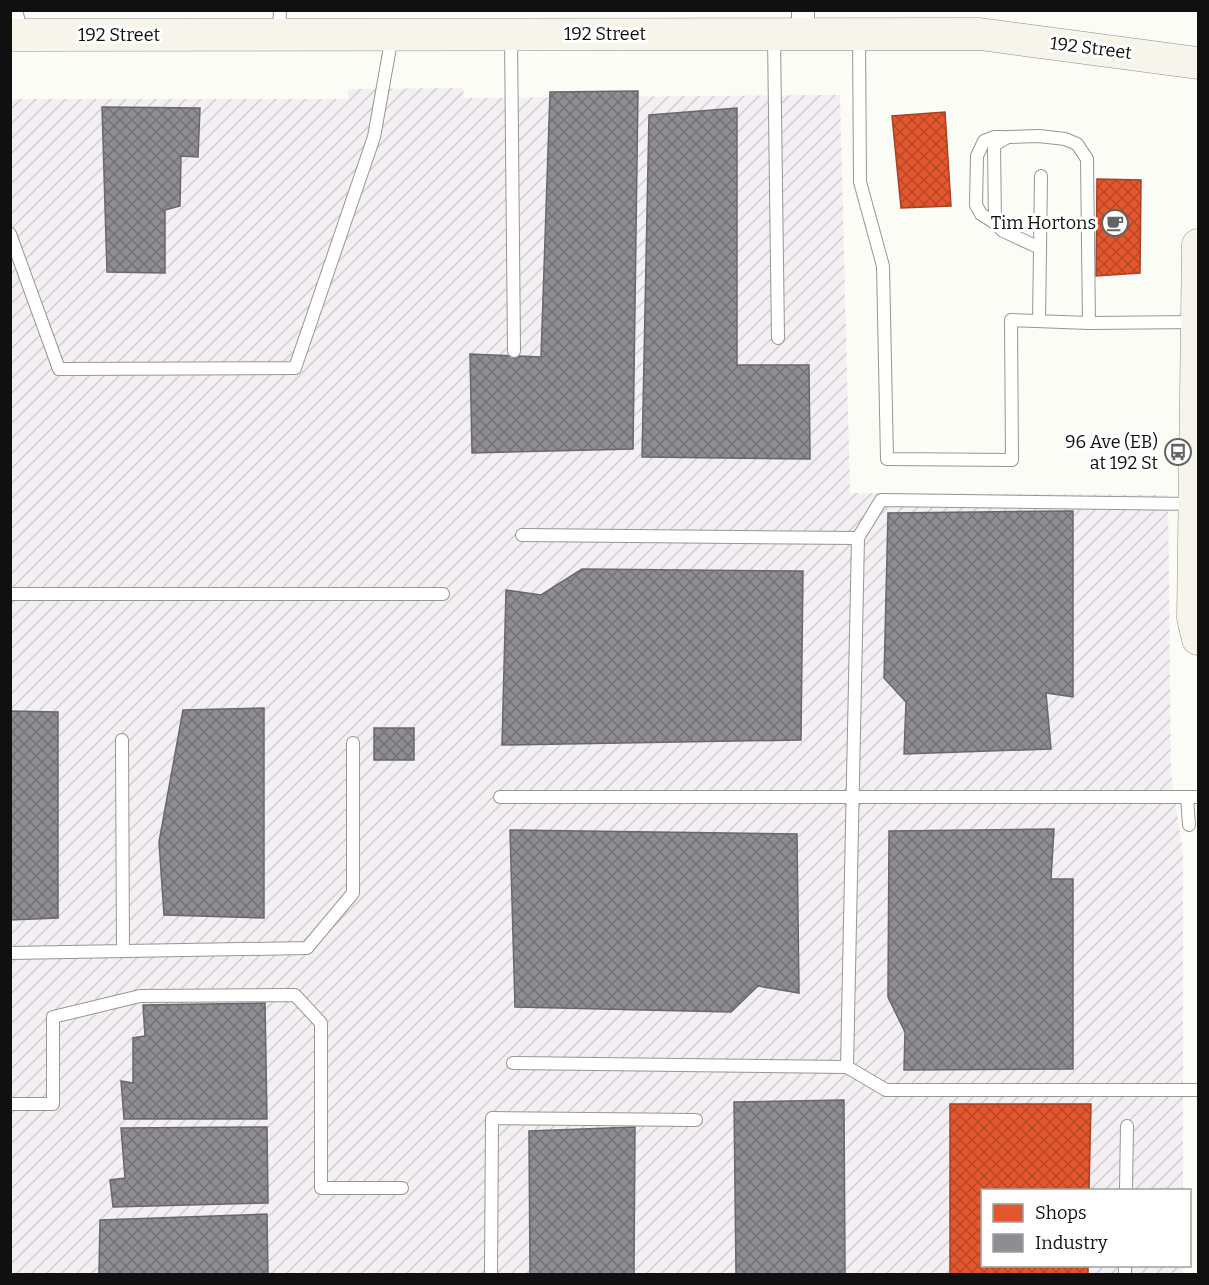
<svg xmlns="http://www.w3.org/2000/svg" width="1209" height="1285" font-family="Bitter,serif">
<style>
.industrial{fill:url(#industrial-furrows)}
.shops{fill:url(#shops-cross-hatch);stroke:#a44225;stroke-width:1.5}
.industry{fill:url(#industry-cross-hatch);stroke:#68686b;stroke-width:1.5}
.lines{fill:none;stroke-linecap:round;stroke-linejoin:round}
.lane-casing{stroke:#969694;stroke-width:14}
.street-casing{stroke:#969694;stroke-width:24}
.secondary-casing{stroke:#8d8d8b;stroke-width:33}
.lane{stroke:#fffffe;stroke-width:12}
.street{stroke:#fffffe;stroke-width:22}
.secondary{stroke:#f6f4eb;stroke-width:32}
.labels{text-anchor:middle;stroke-width:6;stroke-linejoin:round;paint-order:stroke}
.street-label{font-size:18px;fill:#101010;stroke:#fff}
.poi-label{font-size:18px;fill:#101010;stroke:#fff;text-anchor:end}
</style>
<defs>
<pattern id="industrial-furrows" width="10" height="10" patternUnits="userSpaceOnUse" patternTransform="scale(1.5)"><rect width="10" height="10" fill="#f4eff3"/><path d="M-1 1l2-2M0 10L10 0M9 11l2-2" fill="none" stroke="#d0cccf"/></pattern>
<pattern id="shops-cross-hatch" width="8" height="8" patternUnits="userSpaceOnUse" patternTransform="scale(1.5)"><rect width="8" height="8" fill="#e4572e"/><path d="M0 0l8 8M0 8l8-8" fill="none" stroke="#b74726"/></pattern>
<pattern id="industry-cross-hatch" width="8" height="8" patternUnits="userSpaceOnUse" patternTransform="scale(1.5)"><rect width="8" height="8" fill="#8d8d92"/><path d="M0 0l8 8M0 8l8-8" fill="none" stroke="#727276"/></pattern>
</defs>
<rect width="100%" height="100%" fill="#fcfcf7"/>
<!-- industrial -->
<path class="industrial" d="M 463,88 L 464,98 L 840,95 L 850,493 L 1168,495 L 1171,773 L 1183,853 L 1183,1190 L 982,1190 L 982,1266 L 1183,1266 L 1183,1274 L 11,1274 L 11,99 L 348,99 L 348,89 Z"/>
<!-- shops -->
<path class="shops" d="M 945,112 L 951,206 L 901,208 L 892,116 Z
M 1097,179 L 1141,180 L 1140,273 L 1096,276 Z
M 950,1104 L 1091,1104 L 1089,1190 L 982,1190 L 982,1266 L 1088,1266 L 1088,1274 L 950,1274 Z"/>
<!-- industry -->
<path class="industry" d="M 638,91 L 633,449 L 472,453 L 470,354 L 541,357 L 550,92 Z
M 102,107 L 200,108 L 198,157 L 181,156 L 180,206 L 165,210 L 165,273 L 107,272 Z
M 737,108 L 737,365 L 809,365 L 810,459 L 642,457 L 649,115 Z
M 1073,511 L 1073,697 L 1046,693 L 1051,749 L 904,754 L 906,702 L 884,678 L 888,513 Z
M 582,569 L 803,571 L 801,740 L 502,745 L 506,590 L 541,595 Z
M 264,708 L 264,918 L 164,915 L 159,842 L 183,710 Z
M 10,711 L 58,712 L 58,918 L 10,920 Z
M 374,728 L 414,728 L 414,760 L 374,760 Z
M 1054,829 L 1051,879 L 1073,879 L 1073,1069 L 904,1070 L 905,1032 L 888,997 L 889,831 Z
M 510,830 L 797,834 L 799,993 L 758,986 L 731,1012 L 515,1007 Z
M 265,1003 L 267,1119 L 124,1119 L 121,1081 L 133,1083 L 133,1038 L 145,1036 L 143,1005 Z
M 844,1100 L 845,1274 L 736,1274 L 734,1102 Z
M 267,1127 L 268,1203 L 113,1207 L 110,1180 L 125,1178 L 121,1128 Z
M 635,1127 L 634,1274 L 530,1274 L 529,1131 Z
M 267,1214 L 268,1274 L 99,1274 L 100,1220 Z"/>
<g class="lines">
<defs>
<path id="lane" d="M 16,10 L 22,34
M 279,33 L 280,10
M 859,34 L 860,182 L 883,266 L 887,459 L 1012,460 L 1011,320 L 1089,323 L 1197,322
M 511,36 L 514,351
M 774,36 L 778,338
M 995,223 L 981,214 L 976,205 L 977,156 L 984,141 L 994,137 L 1004,137
M 10,234 L 59,369 L 295,368 L 374,137 L 392,36
M 1040,248 L 1003,231 L 995,223 L 994,145 L 1008,137 L 1039,136 L 1065,139 L 1077,144 L 1087,159 L 1089,323
M 1039,321 L 1041,176
M 858,538 L 881,500 L 1194,504
M 10,594 L 443,594
M 122,740 L 123,951
M 500,797 L 1198,797
M 1187,797 L 1189,825
M 10,953 L 307,948 L 353,893 L 353,743
M 513,1063 L 847,1067 L 858,538 L 522,535
M 847,1067 L 886,1090 L 1198,1090
M 10,1104 L 53,1104 L 53,1017 L 140,996 L 295,995 L 321,1023 L 321,1188 L 402,1188
M 1126,1190 L 1127,1126
M 491,1274 L 492,1118 L 696,1120
M 1125,1274 L 1125,1266"/>
<path id="street" d="M 803,10 L 803,34"/>
<path id="secondary" d="M 10,35 L 980,34 L 1198,63
M 1198,245 L 1193,618 L 1198,639"/>
</defs>
<!-- lane casing -->
<use href="#lane" class="lane-casing"/>
<!-- street casing -->
<use href="#street" class="street-casing"/>
<!-- secondary casing -->
<use href="#secondary" class="secondary-casing"/>
<!-- lane -->
<use href="#lane" class="lane"/>
<!-- street -->
<use href="#street" class="street"/>
<!-- secondary -->
<use href="#secondary" class="secondary"/>
</g>
<!-- icons -->
<defs>
<symbol id="cafe-ring" viewBox="-11 -11 22 22"><circle r="9.5" fill="#fff" stroke="#636361" stroke-width="1.5"/><path d="M-5.5-4.5H6V0H3Q3 3.5 0 3.5H-2.5Q-5.5 3.5-5.5 0ZM3-3.2v2h1.7v-2ZM-6 4.5H4V6H-6Z" fill="#636361"/></symbol>
<symbol id="bus-ring" viewBox="-11 -11 22 22"><circle r="9.5" fill="#fff" stroke="#636361" stroke-width="1.5"/><path d="M-5-6H5V4H4V6H2V4H-2V6H-4V4H-5ZM-3.5-4V0h7V-4ZM-3.5 1.2v1.5H-2V1.2ZM2 1.2v1.5H3.5V1.2Z" fill="#636361"/></symbol>
</defs>
<g fill-rule="evenodd">
<use href="#cafe-ring" x="1100" y="208" width="30" height="30"/>
<use href="#bus-ring" x="1163" y="437" width="30" height="30"/>
</g>
<g class="labels">
<!-- street labels -->
<g class="street-label">
<text x="605" y="40">192 Street</text>
<text x="119" y="41">192 Street</text>
<text transform="translate(1091 48) rotate(7)" y="6">192 Street</text>
</g>
<!-- poi labels -->
<g class="poi-label">
<text x="1096" y="229">Tim Hortons</text>
<text x="1158" y="448">96 Ave (EB)<tspan x="1158" dy="21">at 192 St</tspan></text>
</g>
</g>
<!-- border -->
<rect width="1209" height="1285" fill="none" stroke="#101010" stroke-width="24"/>
<!-- legend -->
<rect x="981" y="1189" width="210" height="78" fill="#ffffff" stroke="#9f9f9f" stroke-width="1.5"/>
<rect x="993" y="1204" width="30" height="18" fill="#e4572e" stroke="#9f9f9f" stroke-width="1.5"/>
<text x="1035" y="1219" font-size="18" fill="#101010">Shops</text>
<rect x="993" y="1234" width="30" height="18" fill="#8d8d92" stroke="#9f9f9f" stroke-width="1.5"/>
<text x="1035" y="1249" font-size="18" fill="#101010">Industry</text>
</svg>
